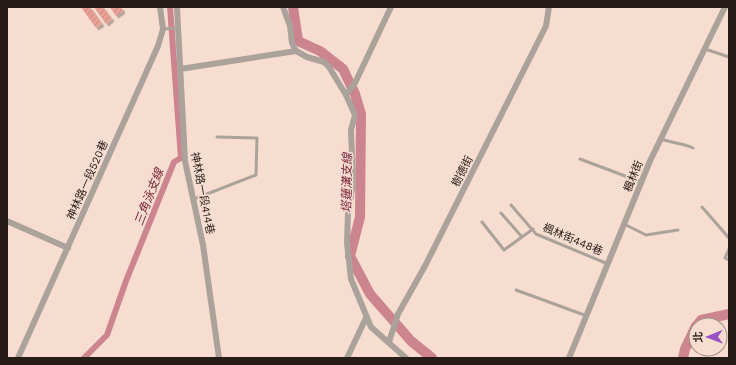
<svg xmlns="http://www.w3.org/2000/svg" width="736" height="365" font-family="'Work Sans','Noto Sans TC',sans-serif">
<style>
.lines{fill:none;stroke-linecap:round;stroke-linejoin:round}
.canal{stroke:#cc848f;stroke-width:6}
.river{stroke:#cc848f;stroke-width:10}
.building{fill:url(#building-hatch);filter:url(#shadow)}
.service{stroke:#aba39b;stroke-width:3}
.minor{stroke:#aba39b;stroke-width:6}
.labels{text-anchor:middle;stroke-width:3;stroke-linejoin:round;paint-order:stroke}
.street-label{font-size:11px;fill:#261c18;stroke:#f7ddd0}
.water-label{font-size:12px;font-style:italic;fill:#7c263b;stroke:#f7ddd0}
</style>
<defs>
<pattern id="building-hatch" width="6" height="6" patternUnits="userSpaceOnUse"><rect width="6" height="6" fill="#e9a094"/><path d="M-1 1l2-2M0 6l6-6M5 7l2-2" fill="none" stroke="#c8897f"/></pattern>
<filter id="shadow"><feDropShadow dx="2.5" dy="2.5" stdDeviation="0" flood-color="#0004"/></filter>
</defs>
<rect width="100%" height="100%" fill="#f7ddd0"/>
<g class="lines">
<!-- canal -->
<path class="canal" d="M 84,358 L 107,335 L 126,281 L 174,162 L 181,158 L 170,7"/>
<!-- river -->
<path class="river" d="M 293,7 L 298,41 L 320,51 L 343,69 L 355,94 L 361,114 L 360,217 L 350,256 L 370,294 L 411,341 L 432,358
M 697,325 L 701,320 L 729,314
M 683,358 L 685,349 L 696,326"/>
</g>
<!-- building -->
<path class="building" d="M 81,7 L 90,7 L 102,24 L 96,28 Z
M 94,7 L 103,7 L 112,19 L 106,24 Z
M 110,7 L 121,7 L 123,11 L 116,16 Z"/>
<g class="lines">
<!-- service -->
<path class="service" d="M 163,29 L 179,28
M 705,49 L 729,57
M 661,139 C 672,143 683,143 693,148
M 580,159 L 641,182
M 194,199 L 256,175 L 257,138 L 217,137
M 511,205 L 536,234 L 608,264
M 702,207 L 729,238
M 501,213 L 522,237
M 482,222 L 504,250 L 533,229
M 624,224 L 646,235 L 678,230
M 729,249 L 725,258 L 729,260
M 516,290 L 587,316"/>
<!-- minor -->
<path class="minor" d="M 177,7 L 185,161 L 203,245 L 219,358
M 283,7 L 290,26 L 292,43 L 296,51 L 307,57 L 324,62 L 329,67 L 346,95 L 355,115 L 351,130 L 353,184 L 348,212 L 347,243 L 351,279 L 371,327 L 406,358
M 180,69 L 296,51
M 346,95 L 355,83 L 391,7
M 7,221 L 68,248
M 389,342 L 398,314 L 425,266 L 546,26 L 549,7
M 18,358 L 158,46 L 163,29 L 160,7
M 347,358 L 366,318
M 569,358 L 650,161 L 725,7"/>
</g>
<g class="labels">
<!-- street labels -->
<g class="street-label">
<text transform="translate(462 171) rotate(-63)" y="4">樹德街</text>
<text transform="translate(633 176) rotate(-68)" y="4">楓林街</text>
<text transform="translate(87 180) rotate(-66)" y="4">神林路一段520巷</text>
<text transform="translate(203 193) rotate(79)" y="4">神林路一段414巷</text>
<text transform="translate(573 239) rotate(23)" y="4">楓林街448巷</text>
</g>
<!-- water labels -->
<g class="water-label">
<text transform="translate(347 183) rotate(-89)" y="4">塔蓮溝支線</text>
<text transform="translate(149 197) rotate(-69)" y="4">三角泳支線</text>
</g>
</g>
<!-- border -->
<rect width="736" height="365" fill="none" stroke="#261c18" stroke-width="16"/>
<!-- north arrow -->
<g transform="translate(708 337) rotate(269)"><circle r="19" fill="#f7ddd0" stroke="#a39086"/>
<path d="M0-3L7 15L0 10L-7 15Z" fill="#9a51c4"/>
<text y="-6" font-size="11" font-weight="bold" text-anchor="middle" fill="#261c18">北</text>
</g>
</svg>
